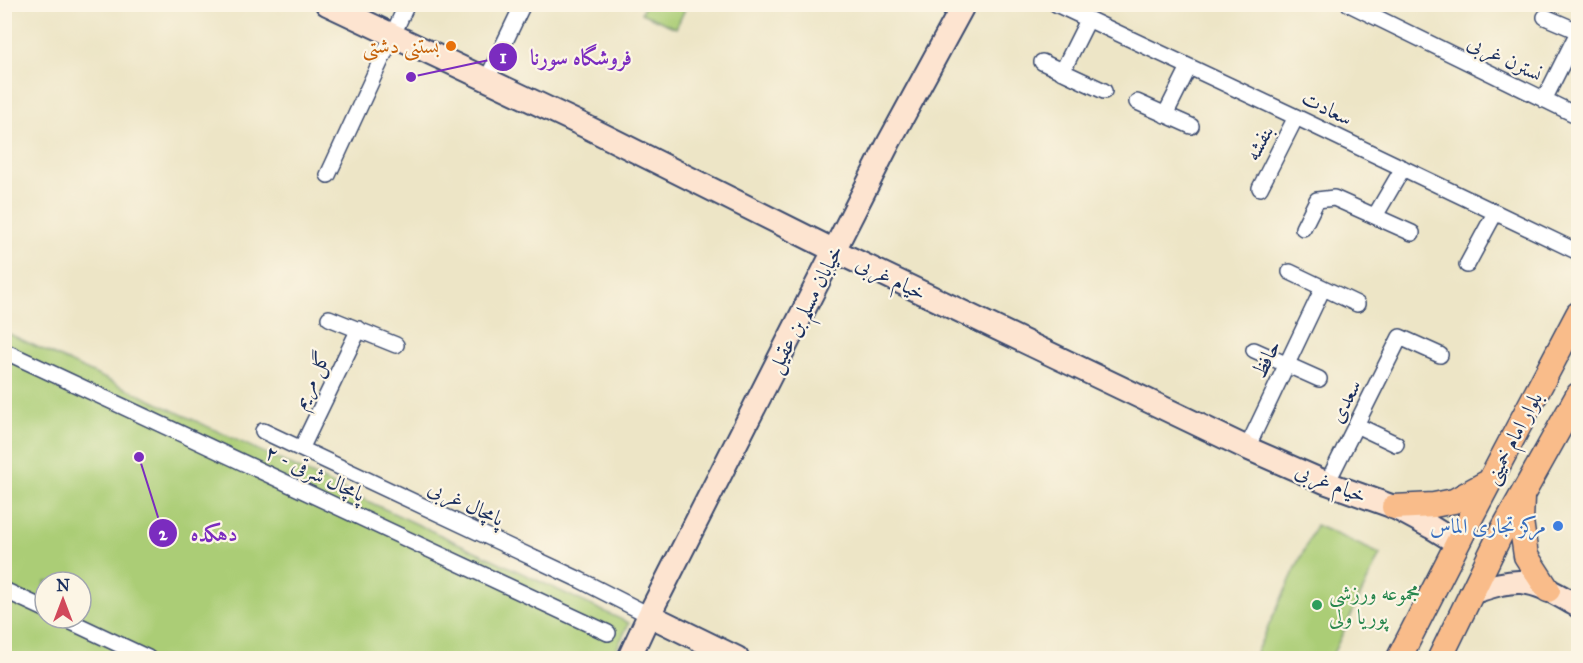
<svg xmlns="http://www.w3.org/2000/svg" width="1583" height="663" font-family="'IM FELL Great Primer',Amiri,serif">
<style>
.green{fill:#abcd76;stroke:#637e6a;stroke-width:1.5;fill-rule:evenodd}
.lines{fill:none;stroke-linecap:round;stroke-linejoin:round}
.street-casing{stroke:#3a4a6e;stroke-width:18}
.secondary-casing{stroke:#3a4a6e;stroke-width:26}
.primary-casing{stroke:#3a4a6e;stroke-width:27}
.street{stroke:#fff;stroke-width:15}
.secondary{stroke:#fde4d0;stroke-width:22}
.primary{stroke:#f9bc8a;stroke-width:24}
.food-dot{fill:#e8710a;stroke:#fcf5e5;stroke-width:2}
.shop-dot{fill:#3f7fe0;stroke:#fcf5e5;stroke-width:2}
.leisure-dot{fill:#2e9e5b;stroke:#fcf5e5;stroke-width:2}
.labels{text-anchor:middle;stroke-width:4.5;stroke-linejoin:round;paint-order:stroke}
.food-label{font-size:21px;fill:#c56008;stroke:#fcf5e5;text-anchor:end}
.street-label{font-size:21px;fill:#1b2f5e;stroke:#fcf5e5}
.shop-label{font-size:21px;fill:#366cbe;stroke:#fcf5e5;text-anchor:end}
.leisure-label{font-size:21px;fill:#27864d;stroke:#fcf5e5;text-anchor:start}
.leader{fill:none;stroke:#7b2cbf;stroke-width:2}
.callout-dot{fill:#7b2cbf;stroke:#fcf5e5;stroke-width:2}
.mark-label{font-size:18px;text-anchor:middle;font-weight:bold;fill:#fff}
.callout-label{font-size:22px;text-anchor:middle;font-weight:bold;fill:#7b2cbf;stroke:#fcf5e5;stroke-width:4.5;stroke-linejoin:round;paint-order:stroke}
</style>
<rect width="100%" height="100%" fill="#fcf5e5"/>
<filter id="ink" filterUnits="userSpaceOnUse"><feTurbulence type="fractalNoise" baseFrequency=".0167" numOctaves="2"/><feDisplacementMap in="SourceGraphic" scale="12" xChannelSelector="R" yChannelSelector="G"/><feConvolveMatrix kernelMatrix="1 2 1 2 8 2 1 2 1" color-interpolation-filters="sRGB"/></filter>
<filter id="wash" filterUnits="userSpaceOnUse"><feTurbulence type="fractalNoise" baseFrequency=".008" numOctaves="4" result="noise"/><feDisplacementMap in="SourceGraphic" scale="24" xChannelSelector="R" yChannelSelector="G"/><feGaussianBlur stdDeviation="1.35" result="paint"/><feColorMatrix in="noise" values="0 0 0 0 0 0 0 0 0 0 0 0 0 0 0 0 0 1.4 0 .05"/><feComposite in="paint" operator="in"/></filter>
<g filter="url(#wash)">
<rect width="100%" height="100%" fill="#ede5c6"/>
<!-- green -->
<path class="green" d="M 645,5 L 645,4 L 687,5 L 676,28 L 641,13 Z
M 5,332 L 629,623 L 612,658 L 5,658 ZM 45,582 L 81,582 L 81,618 L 45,618 Z
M 1316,525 L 1380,554 L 1331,658 L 1258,658 L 1254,657 Z"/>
</g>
<g filter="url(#ink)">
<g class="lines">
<defs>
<path id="street" d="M 1056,4 L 1296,117 L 1578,252
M 1349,4 L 1578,116
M 1545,17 L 1578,31
M 1042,62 L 1104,91
M 1062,72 L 1088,20
M 487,79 L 523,4
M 1544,100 L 1578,32
M 1137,102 L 1191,126
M 1165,115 L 1189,67
M 328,175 L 407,4
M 1260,188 L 1296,117
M 1375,216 L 1403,168
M 1303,228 L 1317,200 L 1334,198 L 1412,233
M 1467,265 L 1495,213
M 1290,272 L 1357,304
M 329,318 L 396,345
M 1254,350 L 1319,379
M 4,351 L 608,633
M 1356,425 L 1396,444
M 263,431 L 580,580 L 649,615
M 1247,448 L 1323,288
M 301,449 L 359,329
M 1327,483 L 1400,337 L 1440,355
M 4,590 L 45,609
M 63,618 L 148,658"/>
<path id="secondary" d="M 327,4 L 585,126 L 835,251 L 1247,448 L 1327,483 L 1394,507 L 1431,527 L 1457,543
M 1471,593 C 1487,588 1504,581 1522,582 C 1542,584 1561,597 1578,606
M 649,615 L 737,658
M 629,658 L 649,615 L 889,142 L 964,4"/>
<path id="primary" d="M 1522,497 L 1521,521 L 1526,556 L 1548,590
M 1394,507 L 1434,505 L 1454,501 L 1490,481
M 1399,658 L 1472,515 L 1578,314
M 1440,658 L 1502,531 L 1578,395"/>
</defs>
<!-- street casing -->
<use href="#street" class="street-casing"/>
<!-- secondary casing -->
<use href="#secondary" class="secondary-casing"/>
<!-- primary casing -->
<use href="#primary" class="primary-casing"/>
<!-- street -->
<use href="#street" class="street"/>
<!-- secondary -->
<use href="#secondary" class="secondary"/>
<!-- primary -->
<use href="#primary" class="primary"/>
</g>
</g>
<!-- markers -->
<circle class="food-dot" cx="451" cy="46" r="6"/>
<circle class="shop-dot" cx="1558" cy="526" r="6"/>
<circle class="leisure-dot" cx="1317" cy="605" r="6"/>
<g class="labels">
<!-- food labels -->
<g class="food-label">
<text x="439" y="53">بستنی دشتی</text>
</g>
<!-- street labels -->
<g class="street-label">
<text transform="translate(1505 58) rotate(26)" y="7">نسترن غربی</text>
<text transform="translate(1327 108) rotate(26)" y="7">سعادت</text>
<text transform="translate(1259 143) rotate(-63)" y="7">بنفشه</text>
<text transform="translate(891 278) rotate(26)" y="7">خیام غربی</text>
<text transform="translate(805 309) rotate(-63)" y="7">خیابان مسلم بن عقیل</text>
<text transform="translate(1266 359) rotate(-64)" y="7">حافظ</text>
<text transform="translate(311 380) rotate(-64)" y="7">گل مریم</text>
<text transform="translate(1345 401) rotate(-63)" y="7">سعدی</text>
<text transform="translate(1513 438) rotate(-62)" y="7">بلوار امام خمینی</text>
<text transform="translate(315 473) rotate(25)" y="7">پامچال شرقی - ۲</text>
<text transform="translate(1331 483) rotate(22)" y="7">خیام غربی</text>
<text transform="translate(466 503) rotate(25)" y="7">پامچال غربی</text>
</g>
<!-- shop labels -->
<g class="shop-label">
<text x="1546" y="533">مرکز تجاری الماس</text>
</g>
<!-- leisure labels -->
<g class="leisure-label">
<text x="1329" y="600">مجموعه ورزشی<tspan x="1329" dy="24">پوریا ولی</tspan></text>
</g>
</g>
<!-- callouts -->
<path class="leader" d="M411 77L503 57M139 457L163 533"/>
<g class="callout-dot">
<circle cx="411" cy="77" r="6"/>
<circle cx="139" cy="457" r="6"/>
<circle cx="503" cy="57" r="15"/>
<circle cx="163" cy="533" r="15"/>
</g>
<g class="mark-label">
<text x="503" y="63">1</text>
<text x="163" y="540">2</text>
</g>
<g class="callout-label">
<text x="581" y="65">فروشگاه سورنا</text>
<text x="214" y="541">دهکده</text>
</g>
<!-- margin -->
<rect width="1583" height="663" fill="none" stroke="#fcf5e5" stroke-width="24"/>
<!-- north arrow -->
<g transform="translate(63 600)"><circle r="28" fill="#fcf5e5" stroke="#a2a6af" stroke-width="1.5"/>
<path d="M0-4.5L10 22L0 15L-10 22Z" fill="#d1495b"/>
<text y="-9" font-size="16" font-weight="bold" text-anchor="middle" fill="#1b2f5e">N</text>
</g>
</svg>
